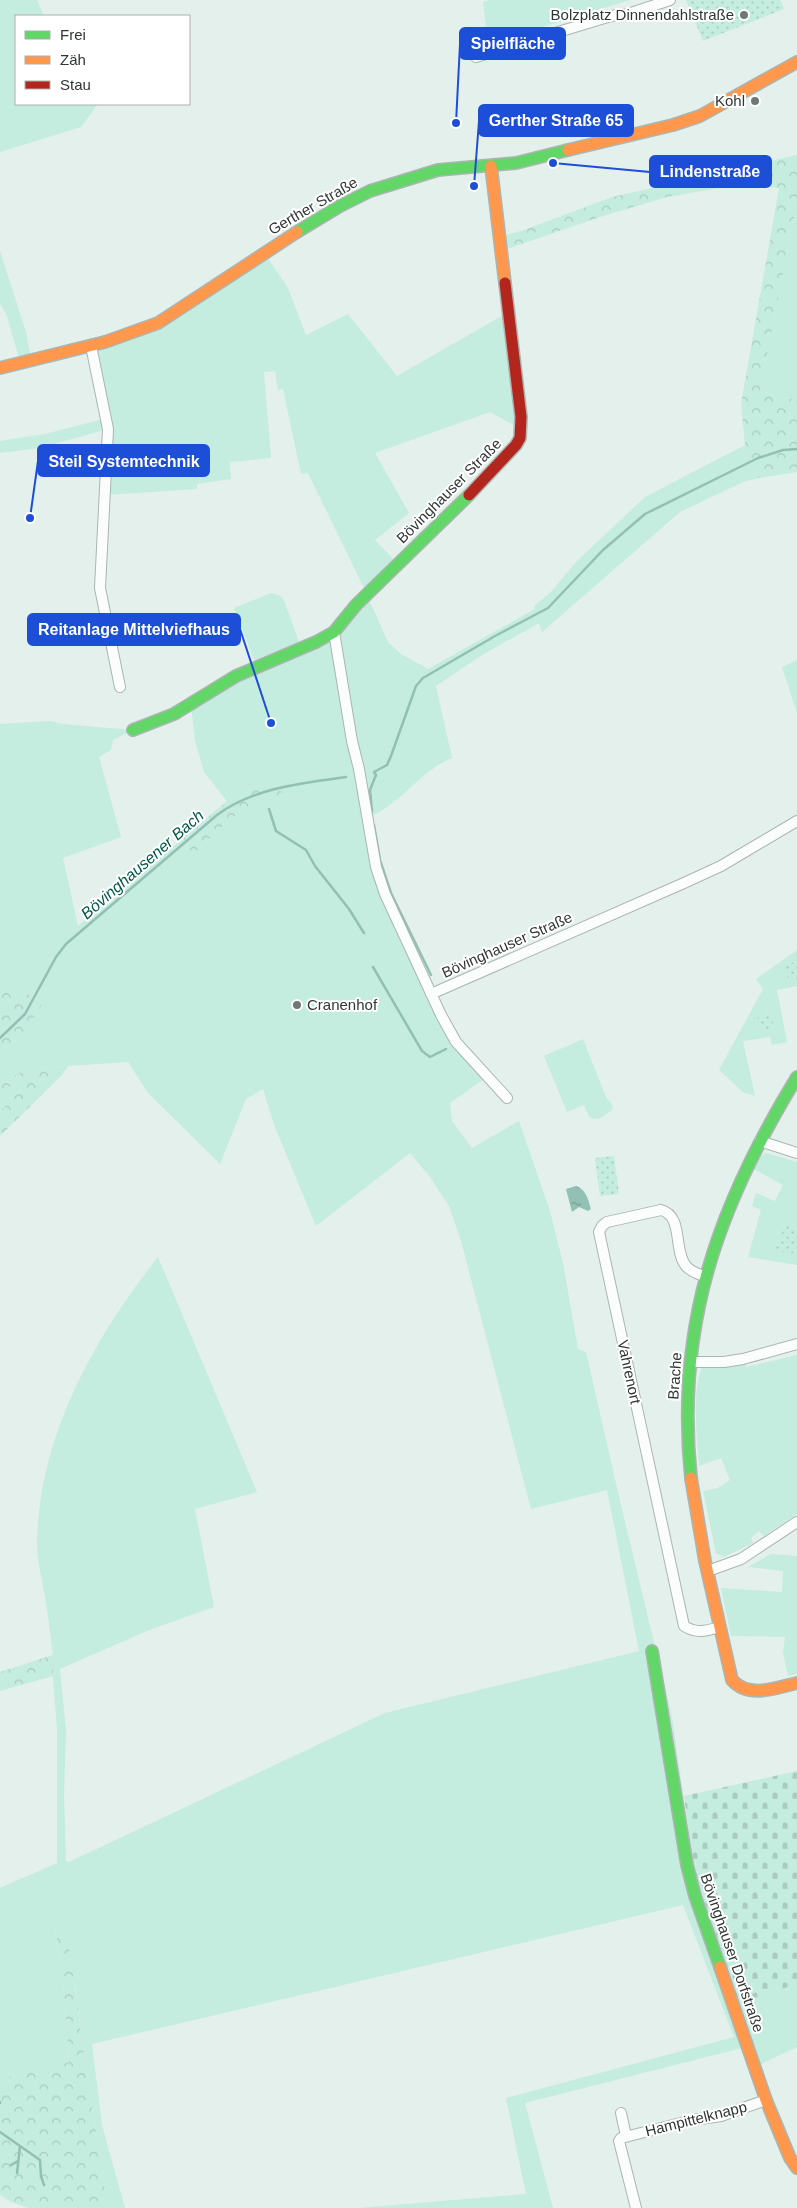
<svg xmlns="http://www.w3.org/2000/svg" width="797" height="2208" font-family="Arial,sans-serif">
<style>
.green{fill:#c4ecdf}
.forest{fill:url(#forest-crowns)}
.cemetery{fill:url(#cemetery-stones)}
.park{fill:url(#park-dots)}
.water{fill:url(#water-ripples)}
.lines{fill:none;stroke-linecap:round;stroke-linejoin:round}
.stream{stroke:#92c0b3;stroke-width:2.5}
.street-casing{stroke:#abb5b2;stroke-width:12}
.fast-casing{stroke:#abb5b2;stroke-width:14}
.slow-casing{stroke:#abb5b2;stroke-width:14}
.jam-casing{stroke:#abb5b2;stroke-width:14}
.street{stroke:#fbfdfc;stroke-width:10}
.fast{stroke:#63d668;stroke-width:11}
.slow{stroke:#ff974d;stroke-width:11}
.jam{stroke:#b3261e;stroke-width:11}
.poi-dot{fill:#6e7874;stroke:#fff;stroke-width:2}
.labels{text-anchor:middle;stroke-width:4;stroke-linejoin:round;paint-order:stroke}
.poi-label{font-size:15px;fill:#2f3734;stroke:#fff;text-anchor:end}
.street-label{font-size:15px;fill:#2f3734;stroke:#fff}
.water-label{font-size:16px;font-style:italic;fill:#005847;stroke:#fff}
.leader{fill:none;stroke:#1d4ed8;stroke-width:2}
.callout-dot{fill:#1d4ed8;stroke:#fff;stroke-width:2}
.callout{fill:#1d4ed8;stroke:#1d4ed8;stroke-width:2}
.callout-label{font-size:16px;text-anchor:middle;font-weight:bold;fill:#fff}
</style>
<defs>
<pattern id="forest-crowns" width="20" height="18" patternUnits="userSpaceOnUse" patternTransform="scale(1.25)"><rect width="20" height="18" fill="#c4ecdf"/><path d="M2 6a3 3 0 1 1 6 0M12 15a3 3 0 1 1 6 0" fill="none" stroke="#a9cbc0"/></pattern>
<pattern id="cemetery-stones" width="16" height="16" patternUnits="userSpaceOnUse" patternTransform="scale(1.25)"><rect width="16" height="16" fill="#c4ecdf"/><path d="M2 7V4a2 2 0 0 1 4 0v3zM10 15v-3a2 2 0 0 1 4 0v3z" fill="#a9cbc0"/></pattern>
<pattern id="park-dots" width="8" height="8" patternUnits="userSpaceOnUse" patternTransform="scale(1.25)"><rect width="8" height="8" fill="#c4ecdf"/><path d="M2 2h.1M6 6h.1" fill="none" stroke="#a9cbc0" stroke-width="1.8" stroke-linecap="round"/></pattern>
<pattern id="water-ripples" width="26" height="14" patternUnits="userSpaceOnUse" patternTransform="scale(1.25)"><rect width="26" height="14" fill="#92c0b3"/><path d="M2 4q2-2 4 0t4 0M15 11q2-2 4 0t4 0" fill="none" stroke="#789d92"/></pattern>
</defs>
<rect width="100%" height="100%" fill="#e4f0ec"/>
<!-- green -->
<path class="green" d="M 0,0 L 37,0 L 44,16 L 16,16 L 16,104 L 98,104 L 81,127 L 0,152 Z
M 491,0 L 630,0 L 488,44 L 483,2 Z
M 797,202 L 797,400 L 760,391 Z
M 0,251 L 26,332 L 30,353 L 27,356 L 19,358 L 6,313 L 0,304 Z
M 265,254 L 288,288 L 306,335 L 348,314 L 397,376 L 507,313 L 521,429 L 490,412 L 375,453 L 409,513 L 375,540 L 398,564 L 367,595 L 388,642 L 401,654 L 428,669 L 535,609 L 534,606 L 550,593 L 576,562 L 645,497 L 745,445 L 759,478 L 743,482 L 680,512 L 542,632 L 539,623 L 482,655 L 436,686 L 452,758 C 419,771 398,808 367,817 L 376,867 L 441,1015 L 488,1076 L 450,1103 L 452,1121 L 472,1148 L 519,1121 L 550,1211 L 563,1263 L 578,1349 L 586,1352 L 620,1501 L 672,1717 L 693,1861 L 739,2002 L 797,1984 L 797,2047 L 761,2064 L 742,2048 L 525,2103 L 553,2208 L 358,2208 L 526,2194 L 506,2098 L 734,2037 L 683,1905 L 92,2044 L 102,2125 L 125,2208 L 108,2208 L 84,2055 L 75,1986 L 54,1924 L 63,1979 L 69,2062 L 0,2079 L 0,1888 L 57,1863 L 57,1730 L 52,1665 L 53,1655 C 50,1634 48,1612 44,1591 C 41,1575 37,1559 37,1542 C 39,1436 94,1338 158,1257 L 257,1492 L 195,1509 L 214,1607 L 149,1630 L 60,1669 L 66,1730 L 64,1794 L 66,1861 L 69,1862 L 385,1713 L 639,1651 L 607,1490 L 531,1509 L 461,1241 L 449,1206 L 430,1177 L 410,1153 L 316,1226 L 274,1125 L 263,1089 L 246,1099 L 220,1164 L 148,1093 L 128,1062 L 52,1067 L 18,1073 L 0,1087 L 0,1053 L 24,1034 L 43,1003 L 5,981 L 0,982 L 0,724 L 50,721 L 62,724 L 133,730 L 113,740 L 111,750 L 99,757 L 121,837 L 63,858 L 78,926 L 182,839 L 193,854 L 232,818 L 255,804 L 283,793 L 267,786 L 227,801 L 204,772 L 195,741 L 191,705 L 316,642 L 367,594 L 308,473 L 301,474 L 283,389 L 278,390 L 275,371 L 264,372 L 271,458 L 230,462 L 231,479 L 197,484 L 197,489 L 106,495 L 108,429 L 40,448 L 0,453 L 0,441 L 45,434 L 103,419 L 94,352 L 131,335 Z
M 271,593 L 281,596 L 285,603 L 299,642 L 254,660 L 234,608 Z
M 797,660 L 797,713 L 782,667 Z
M 797,950 L 797,986 L 777,990 L 787,1042 L 772,1045 L 770,1037 L 743,1041 L 755,1096 L 743,1092 L 719,1070 L 763,989 L 756,979 Z
M 583,1039 L 606,1097 L 613,1106 L 612,1110 L 599,1119 L 590,1118 L 584,1105 L 567,1112 L 544,1056 Z
M 15,1083 L 21,1089 L 0,1112 L 0,1094 Z
M 766,1153 L 797,1162 L 797,1265 L 748,1257 L 761,1210 L 752,1206 L 756,1193 L 775,1201 L 783,1185 L 752,1168 L 760,1157 Z
M 797,1355 L 797,1514 L 764,1536 L 759,1531 L 751,1538 L 753,1543 L 724,1557 L 716,1553 L 703,1491 L 718,1488 L 730,1480 L 721,1458 L 699,1466 C 697,1433 691,1394 703,1363 L 745,1362 L 746,1367 Z
M 771,1554 L 797,1556 L 797,1674 L 788,1676 L 783,1653 L 785,1637 L 731,1636 L 721,1588 L 782,1592 L 783,1571 L 748,1567 Z"/>
<!-- forest -->
<path class="forest" d="M 797,155 L 797,202 L 760,391 L 797,400 L 797,472 L 759,478 L 745,445 L 741,404 L 779,188 L 743,184 L 667,197 L 603,216 L 510,248 L 499,246 L 499,237 L 524,230 L 612,197 Z
M 267,784 L 284,793 L 255,804 L 232,818 L 193,854 L 182,839 L 227,801 Z
M 5,981 L 43,1003 L 24,1034 L 0,1053 L 0,982 Z
M 68,1066 L 62,1075 L 0,1136 L 0,1112 L 21,1089 L 15,1083 L 0,1094 L 0,1087 L 18,1073 L 52,1067 Z
M 53,1655 L 53,1676 L 0,1691 L 0,1672 Z
M 54,1922 L 70,1951 L 84,2055 L 108,2208 L 29,2208 L 11,2202 L 0,2195 L 0,2079 L 69,2062 L 63,1979 Z"/>
<!-- cemetery -->
<path class="cemetery" d="M 797,1771 L 797,1984 L 739,2003 L 701,1891 L 693,1861 L 684,1796 Z"/>
<!-- park -->
<path class="park" d="M 686,0 L 780,0 L 784,9 L 703,41 Z
M 797,961 L 797,981 C 787,980 784,975 786,965 Z
M757 1021a8 8 0 1 1 16 0a8 8 0 1 1-16 0Z
M 614,1156 L 619,1194 L 600,1196 L 595,1158 Z
M 788,1226 L 797,1229 L 797,1247 L 792,1254 L 782,1252 L 776,1248 L 783,1230 Z"/>
<!-- water -->
<path class="water" d="M 576,1186 C 587,1190 588,1200 591,1209 L 588,1211 L 579,1207 L 572,1212 L 566,1189 Z"/>
<g class="lines">
<!-- stream -->
<path class="stream" d="M 269,809 L 276,831 L 306,850 L 315,866 L 349,909 L 364,933
M 372,811 L 370,790 L 376,775 L 374,772 L 387,765 L 391,756 L 416,686 L 423,678 L 495,636 L 548,608 L 603,550 L 645,514 L 758,458 L 783,450 L 797,449
M 374,825 L 380,860 L 391,893 L 431,975
M 373,967 L 422,1051 L 430,1057 L 446,1049
M 0,1038 L 25,1014 L 56,957 L 66,944 L 217,815 C 253,788 302,783 346,777
M 0,2103 L 0,2102
M 0,2132 L 40,2160 L 41,2176 L 44,2185
M 11,2165 L 18,2161
M 17,2173 L 20,2146"/>
<defs>
<path id="street" d="M 476,57 L 611,16 L 628,14 L 670,0
M 91,346 L 108,429 L 100,588 L 120,687
M 334,632 L 352,741 L 359,769 L 376,867 L 385,894 L 441,1015 L 456,1042 L 507,1098
M 431,994 L 684,883 L 721,866 L 797,821
M 760,1141 L 797,1153
M 704,1276 C 698,1274 690,1271 686,1266 C 673,1251 684,1216 661,1210 L 607,1222 L 602,1226 L 599,1232 L 684,1626 C 697,1634 706,1631 720,1627
M 690,1362 L 724,1362 L 743,1359 L 797,1344
M 708,1571 L 741,1559 L 797,1522
M 621,2113 L 626,2136
M 636,2208 L 619,2141 L 621,2138 L 693,2120 L 721,2116 L 766,2100"/>
<path id="fast" d="M 297,232 L 340,206 L 370,191 L 438,170 L 516,163 L 568,150
M 133,730 L 174,714 L 236,676 L 316,642 L 334,632 L 356,605 L 469,495
M 691,1478 C 675,1325 718,1206 797,1077
M 652,1651 L 687,1865 L 695,1896 L 720,1967"/>
<path id="slow" d="M 568,150 L 673,125 L 700,116 L 797,62
M 491,166 L 505,283
M 0,368 L 105,342 L 158,323 L 297,232
M 691,1478 L 705,1561 L 732,1680 C 749,1699 776,1688 797,1683
M 720,1967 L 766,2100 L 790,2158 L 797,2168"/>
<path id="jam" d="M 469,495 L 516,445 L 520,438 L 521,417 L 505,283"/>
</defs>
<!-- street casing -->
<use href="#street" class="street-casing"/>
<!-- fast casing -->
<use href="#fast" class="fast-casing"/>
<!-- slow casing -->
<use href="#slow" class="slow-casing"/>
<!-- jam casing -->
<use href="#jam" class="jam-casing"/>
<!-- street -->
<use href="#street" class="street"/>
<!-- fast -->
<use href="#fast" class="fast"/>
<!-- slow -->
<use href="#slow" class="slow"/>
<!-- jam -->
<use href="#jam" class="jam"/>
</g>
<!-- markers -->
<g class="poi-dot">
<circle cx="744" cy="15" r="5"/>
<circle cx="755" cy="101" r="5"/>
<circle cx="297" cy="1005" r="5"/>
</g>
<g class="labels">
<!-- poi labels -->
<g class="poi-label">
<text x="734" y="20">Bolzplatz Dinnendahlstraße</text>
<text x="745" y="106">Kohl</text>
<text x="307" y="1010" text-anchor="start">Cranenhof</text>
</g>
<!-- street labels -->
<g class="street-label">
<text transform="translate(313 206) rotate(-30)" y="5">Gerther Straße</text>
<text transform="translate(449 491) rotate(-45)" y="5">Bövinghauser Straße</text>
<text transform="translate(507 945) rotate(-24)" y="5">Bövinghauser Straße</text>
<text transform="translate(629 1372) rotate(78)" y="5">Vahrenort</text>
<text transform="translate(675 1376) rotate(-86)" y="5">Brache</text>
<text transform="translate(732 1953) rotate(71)" y="5">Bövinghauser Dorfstraße</text>
<text transform="translate(696 2119) rotate(-14)" y="5">Hampittelknapp</text>
</g>
<!-- water labels -->
<g class="water-label">
<text transform="translate(142 864) rotate(-41)" y="6">Bövinghausener Bach</text>
</g>
</g>
<!-- callouts -->
<path class="leader" d="M456 123L460 44M474 186L479 121M553 163L650 172M30 518L38 461M271 723L240 629"/>
<g class="callout-dot">
<circle cx="456" cy="123" r="5"/>
<circle cx="474" cy="186" r="5"/>
<circle cx="553" cy="163" r="5"/>
<circle cx="30" cy="518" r="5"/>
<circle cx="271" cy="723" r="5"/>
</g>
<g class="callout">
<rect x="460" y="28" width="105" height="31" rx="5"/>
<rect x="479" y="105" width="154" height="31" rx="5"/>
<rect x="650" y="156" width="121" height="31" rx="5"/>
<rect x="38" y="445" width="171" height="31" rx="5"/>
<rect x="28" y="614" width="212" height="31" rx="5"/>
</g>
<g class="callout-label">
<text x="513" y="49">Spielfläche</text>
<text x="556" y="126">Gerther Straße 65</text>
<text x="710" y="177">Lindenstraße</text>
<text x="124" y="467">Steil Systemtechnik</text>
<text x="134" y="635">Reitanlage Mittelviefhaus</text>
</g>
<!-- legend -->
<rect x="15" y="15" width="175" height="90" fill="#ffffff" stroke="#acafae"/>
<rect x="25" y="31" width="25" height="8" fill="#63d668" stroke="#acafae"/>
<text x="60" y="40" font-size="15" fill="#2f3734">Frei</text>
<rect x="25" y="56" width="25" height="8" fill="#ff974d" stroke="#acafae"/>
<text x="60" y="65" font-size="15" fill="#2f3734">Zäh</text>
<rect x="25" y="81" width="25" height="8" fill="#b3261e" stroke="#acafae"/>
<text x="60" y="90" font-size="15" fill="#2f3734">Stau</text>
</svg>
